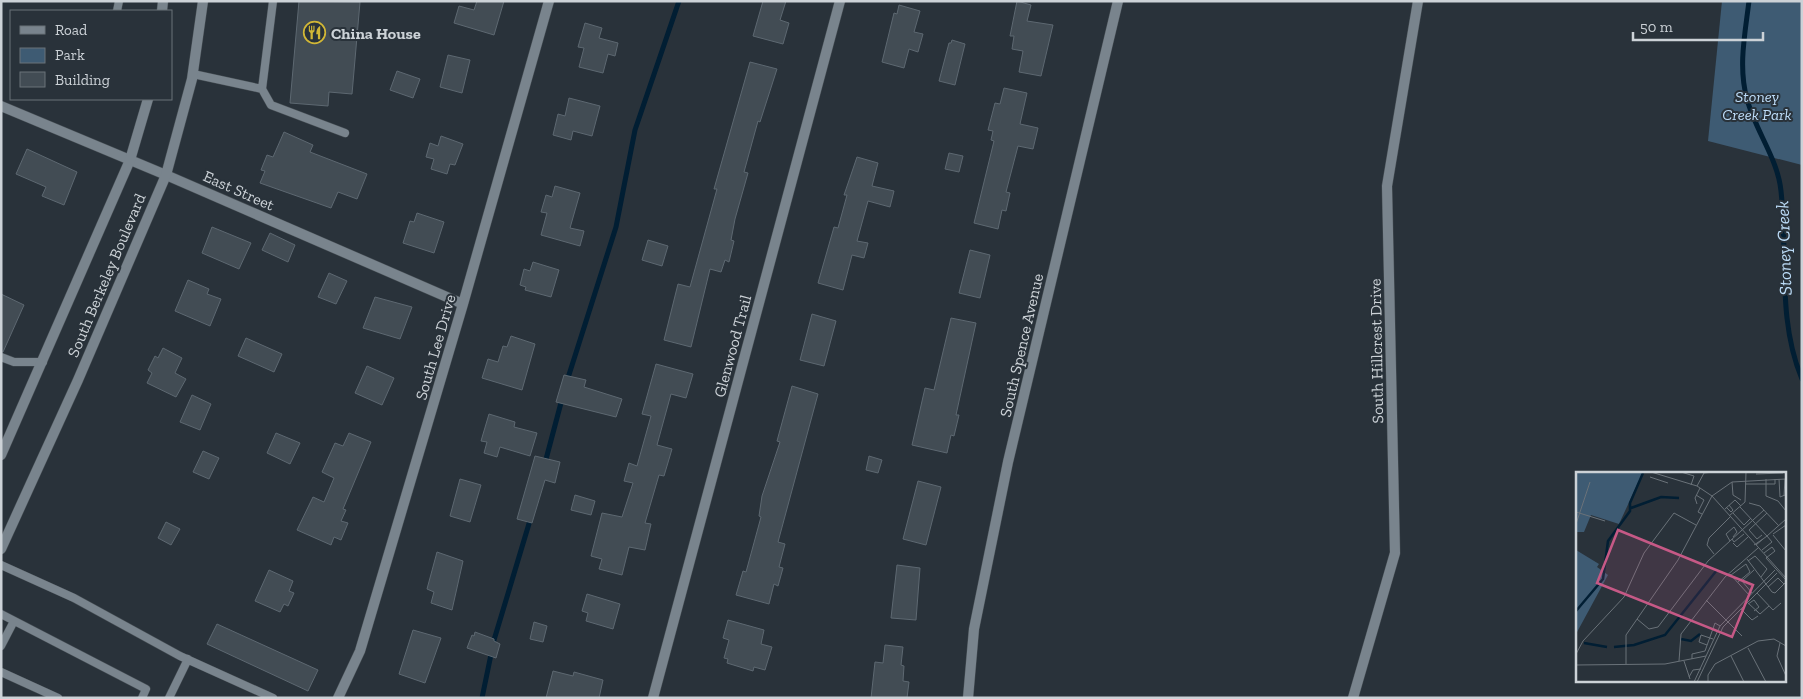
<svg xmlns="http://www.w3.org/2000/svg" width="1803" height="699" font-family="'Zilla Slab',serif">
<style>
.green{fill:#3e5b73}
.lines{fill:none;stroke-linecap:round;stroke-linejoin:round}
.stream{stroke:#011e33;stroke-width:5}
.building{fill:#424c54;stroke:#5d6871}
.service-casing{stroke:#464e54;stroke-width:9}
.minor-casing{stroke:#464e54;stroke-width:11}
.tertiary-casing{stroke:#464e54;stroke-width:11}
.service{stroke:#79848d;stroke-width:8}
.minor{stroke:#79848d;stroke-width:10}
.tertiary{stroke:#79848d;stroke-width:10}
.labels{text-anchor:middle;stroke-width:4;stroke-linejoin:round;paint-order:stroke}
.poi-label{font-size:16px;font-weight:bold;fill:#ccd2d7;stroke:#29323a;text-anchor:start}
.park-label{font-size:16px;font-style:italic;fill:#bddcf8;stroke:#29323a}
.street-label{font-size:16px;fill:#ccd2d7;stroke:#29323a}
.water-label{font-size:18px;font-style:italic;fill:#bdddf9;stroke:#29323a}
.inset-river{fill:none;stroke:#011e33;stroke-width:2.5}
.inset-road{fill:none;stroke:#6a7279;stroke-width:1}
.view{fill:#c65986;fill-opacity:0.15;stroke:#c65986;stroke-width:2.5}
.inset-edge{fill:none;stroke:#ccd2d7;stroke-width:2.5}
</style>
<rect width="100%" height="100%" fill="#29323a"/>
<!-- green -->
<path class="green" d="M 1722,1 L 1802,1 L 1802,165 L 1708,141 Z"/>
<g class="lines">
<!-- stream -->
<path class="stream" d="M 1749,1 C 1745,34 1738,67 1747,99 C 1755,130 1778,159 1781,191 C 1788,254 1777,320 1802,379
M 567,381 L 616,227 L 635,130 L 679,1
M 545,463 L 562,399
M 482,698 L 494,640 L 531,517"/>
</g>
<!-- building -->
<path class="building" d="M 299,1 L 360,2 L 352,94 L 329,92 L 328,106 L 290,103 Z
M 477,1 L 504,1 L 494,35 L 454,23 L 459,6 L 474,10 Z
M 763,1 L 786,1 L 780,20 L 789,23 L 783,44 L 753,36 Z
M 1017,1 L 1031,5 L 1027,21 L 1053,25 L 1041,76 L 1019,72 L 1023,51 L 1012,49 L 1014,36 L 1010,36 Z
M 899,5 L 920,11 L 914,32 L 923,34 L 918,52 L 909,49 L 904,68 L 882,62 L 894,13 L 897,14 Z
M 585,23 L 602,28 L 599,38 L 618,43 L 615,56 L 608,54 L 603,73 L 579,67 L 584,48 L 578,47 Z
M 952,40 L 965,44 L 955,85 L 939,81 L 949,43 L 951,43 Z
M 448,55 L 470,60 L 462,93 L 440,87 Z
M 750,62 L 777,69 L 760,122 L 758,121 L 744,172 L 748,173 L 735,219 L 731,240 L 734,241 L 729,262 L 725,260 L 721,272 L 710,269 L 691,347 L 664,340 L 678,284 L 690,287 L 717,189 L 714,189 Z
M 397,71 L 420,79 L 413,98 L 390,90 Z
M 1004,88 L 1027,93 L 1020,124 L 1038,128 L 1033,149 L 1018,146 L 1006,192 L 1010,193 L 1006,211 L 1002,210 L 998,229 L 974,223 L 994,141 L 991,140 L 993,131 L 988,130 L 995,103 L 1000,104 Z
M 569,98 L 600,106 L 592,136 L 573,131 L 571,140 L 553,135 L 558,114 L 565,116 Z
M 284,132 L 313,145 L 310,152 L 367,174 L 357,199 L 338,192 L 331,208 L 260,183 L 265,171 L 261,170 L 267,155 L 273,157 Z
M 441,136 L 463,144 L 455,165 L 450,164 L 447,174 L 431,169 L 434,159 L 426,157 L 430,143 L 438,146 Z
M 27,149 L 77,172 L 64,205 L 42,196 L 46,187 L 16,174 Z
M 949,153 L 963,156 L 959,172 L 945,169 Z
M 857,157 L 878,163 L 872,186 L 894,191 L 890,207 L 868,201 L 857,241 L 868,243 L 864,258 L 852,255 L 843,290 L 818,283 L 834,227 L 838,228 L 847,195 L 844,195 Z
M 555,186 L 580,193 L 570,228 L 584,231 L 580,246 L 541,235 L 547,213 L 541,212 L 546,195 L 552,197 Z
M 417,213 L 444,222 L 434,253 L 403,243 L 410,221 L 414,222 Z
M 212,227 L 251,243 L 239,269 L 202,253 Z
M 270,233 L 295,245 L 288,262 L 262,250 Z
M 648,240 L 668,246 L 662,266 L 642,260 Z
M 970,250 L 990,255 L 980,298 L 959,293 Z
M 533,262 L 559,270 L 551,297 L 525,290 L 526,287 L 520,285 L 524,269 L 530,271 Z
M 329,273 L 347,281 L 336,304 L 318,297 Z
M 188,280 L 209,289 L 207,294 L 221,299 L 210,326 L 175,311 Z
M 1,294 L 24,305 L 3,352 L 1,352 Z
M 375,297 L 412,307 L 400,339 L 363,328 Z
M 812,314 L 836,321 L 824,366 L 800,360 Z
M 951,318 L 976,323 L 956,415 L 959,415 L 954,436 L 951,435 L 947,453 L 912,445 L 925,388 L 934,390 Z
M 511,336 L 535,344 L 522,390 L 482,378 L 488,359 L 498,362 L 503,346 L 507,347 Z
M 246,338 L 282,354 L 274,372 L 238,356 Z
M 163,348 L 182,358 L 175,373 L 186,379 L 176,397 L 147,383 L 152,373 L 148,370 L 155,356 L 158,358 Z
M 656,364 L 693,374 L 686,398 L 671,394 L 657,445 L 672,449 L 664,476 L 659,475 L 645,523 L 651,524 L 645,550 L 629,547 L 622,575 L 599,569 L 602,559 L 591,556 L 602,513 L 622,517 L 633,483 L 624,481 L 629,463 L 637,466 L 651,416 L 642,414 Z
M 367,366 L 394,378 L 382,405 L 355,393 Z
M 564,375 L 586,380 L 584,387 L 622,399 L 616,417 L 556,402 Z
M 792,386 L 818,394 L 778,542 L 785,544 L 779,567 L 783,568 L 778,586 L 774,584 L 769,604 L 736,595 L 743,571 L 746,572 L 761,517 L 759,516 L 762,496 L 780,442 L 777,441 Z
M 192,395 L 211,404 L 200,430 L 180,422 Z
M 489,414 L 515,422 L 514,427 L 537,433 L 530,456 L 500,447 L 497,457 L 484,453 L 487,442 L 481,441 Z
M 276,433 L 300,443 L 290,464 L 267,453 Z
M 349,433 L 371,442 L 343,509 L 346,510 L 341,521 L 348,523 L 341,540 L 334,537 L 331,545 L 297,530 L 313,497 L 324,502 L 334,478 L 322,472 L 335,443 L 343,446 Z
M 203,451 L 219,458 L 209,479 L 193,472 Z
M 535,456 L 560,462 L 555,483 L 545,480 L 532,523 L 517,519 Z
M 869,456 L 882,460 L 878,473 L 866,470 Z
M 460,479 L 481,485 L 470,522 L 450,516 Z
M 918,481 L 941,487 L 926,545 L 903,539 Z
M 575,495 L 595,501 L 591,515 L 571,510 Z
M 166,522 L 180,529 L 171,545 L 158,538 Z
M 437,552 L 463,561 L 452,610 L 431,603 L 434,592 L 427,589 Z
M 897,565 L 920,568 L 916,620 L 891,618 Z
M 269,570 L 293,581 L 289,591 L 294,593 L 288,606 L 284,604 L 280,612 L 255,601 Z
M 587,594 L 620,604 L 613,629 L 586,621 L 588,613 L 582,611 Z
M 728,620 L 764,630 L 761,644 L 772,647 L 765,670 L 754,667 L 753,671 L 727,663 L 728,659 L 724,658 L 729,640 L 723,638 Z
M 534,622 L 547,626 L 543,642 L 530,639 Z
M 217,624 L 318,670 L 308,691 L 207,644 Z
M 413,630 L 441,638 L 425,683 L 399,674 Z
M 475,632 L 494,639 L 494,641 L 500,644 L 496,658 L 467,648 L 472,635 L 474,636 Z
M 885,645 L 903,647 L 901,665 L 904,666 L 903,681 L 909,682 L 907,698 L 871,698 L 875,662 L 883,663 Z
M 553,671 L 573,676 L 574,672 L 603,680 L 599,698 L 546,698 Z"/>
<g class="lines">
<defs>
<path id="service" d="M 117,11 L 119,1
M 193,74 L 262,89 L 273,1
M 262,89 L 271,105 L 345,133
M 1,357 L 14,362 L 43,362
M 1,565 L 74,598 L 180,656 L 273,698
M 1,614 L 146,689 L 142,698
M 1,646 L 14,621
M 1,672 L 58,698
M 169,698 L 188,659"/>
<path id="minor" d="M 1,106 L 166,175 L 463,304
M 338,698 L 360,651 L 463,304 L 549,1
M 653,698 L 840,1
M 968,698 L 974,629 L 1008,462 L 1118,1
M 1353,698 L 1395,553 L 1387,186 L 1418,1"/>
<path id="tertiary" d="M 162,11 L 163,1
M 1,455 L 130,160 L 148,99
M 1,549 L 78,380 L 166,175 L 192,79 L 203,1"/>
</defs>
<!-- service casing -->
<use href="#service" class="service-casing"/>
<!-- minor casing -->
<use href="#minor" class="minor-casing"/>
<!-- tertiary casing -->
<use href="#tertiary" class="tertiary-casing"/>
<!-- service -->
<use href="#service" class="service"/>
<!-- minor -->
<use href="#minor" class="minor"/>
<!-- tertiary -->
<use href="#tertiary" class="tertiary"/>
</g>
<!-- icons -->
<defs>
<symbol id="restaurant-ring" viewBox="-11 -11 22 22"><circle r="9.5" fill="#29323a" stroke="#d2b736" stroke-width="1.5"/><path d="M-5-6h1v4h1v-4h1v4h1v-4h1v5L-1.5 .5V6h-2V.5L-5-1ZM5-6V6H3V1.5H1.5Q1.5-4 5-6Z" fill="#d2b736"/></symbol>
</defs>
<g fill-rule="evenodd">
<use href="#restaurant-ring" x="302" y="20" width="25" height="25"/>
</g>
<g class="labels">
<!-- poi labels -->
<g class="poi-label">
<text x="331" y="39">China House</text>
</g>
<!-- park labels -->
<g class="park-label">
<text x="1757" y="102">Stoney<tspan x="1757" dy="18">Creek Park</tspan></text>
</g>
<!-- street labels -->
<g class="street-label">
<text transform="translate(239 190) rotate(24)" y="6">East Street</text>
<text transform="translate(106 275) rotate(-67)" y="6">South Berkeley Boulevard</text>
<text transform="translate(1021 345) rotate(-77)" y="6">South Spence Avenue</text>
<text transform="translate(732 346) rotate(-75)" y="6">Glenwood Trail</text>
<text transform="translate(435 347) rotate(-74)" y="6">South Lee Drive</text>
<text transform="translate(1376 351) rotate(-91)" y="6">South Hillcrest Drive</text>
</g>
<!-- water labels -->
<g class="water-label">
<text transform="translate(1784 248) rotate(-92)" y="6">Stoney Creek</text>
</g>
</g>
<!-- overview -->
<g transform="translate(1576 472)">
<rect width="210" height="210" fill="#29323a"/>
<path d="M 0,0 L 67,0 L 43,52 L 15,43 L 8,60 L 0,60 ZM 0,78 L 23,92 L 21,95 L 32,103 L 0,162 Z" fill="#3e5b73"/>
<path class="inset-river" d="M 55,36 L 85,25 L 103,26M 0,139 L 27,107 L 32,69 L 54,39 L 54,31 L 67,1M 105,167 L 115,169 L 124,162M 8,171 L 31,175M 38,175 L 58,173 L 89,163 L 141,98"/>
<path class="inset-road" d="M 75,0 L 121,14 L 136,24 L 210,106M 105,0 L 118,4 L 115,13M 180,2 L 207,1M 74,5 L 92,11M 190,7 L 190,24 L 202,29 L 210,39M 203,7 L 204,25 L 209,23M 156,10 L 157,23 L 165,28M 169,12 L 199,12 L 199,7M 121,14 L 128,1 L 138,0M 120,23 L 128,28 L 122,40 L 126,42M 208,24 L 209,7M 173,31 L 184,34 L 203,54M 121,32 L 119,26 L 124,16M 150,35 L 155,40 L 157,38 L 153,33M 164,35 L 191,64 L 210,47M 149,37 L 159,28 L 165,34M 0,40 L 29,49M 157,41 L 168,53 L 175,46M 153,44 L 169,30 L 170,0M 0,52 L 14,10M 197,62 L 210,53M 186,63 L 181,67 L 173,58 L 191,41M 197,63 L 210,79M 156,67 L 158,70 L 168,62M 154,69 L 150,62 L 158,55 L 161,60 L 157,65M 157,71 L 161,75 L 172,65M 178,73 L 187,67 L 180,73M 186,78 L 196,70 L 191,64 L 187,67M 188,81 L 196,75 L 199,79 L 190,86M 138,82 L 131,73 L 133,66 L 154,45M 190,86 L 210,108M 171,87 L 196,120 L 199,121 L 210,110M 172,89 L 179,84 L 191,97 L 185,105M 154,102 L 173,123M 155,103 L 170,92 L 174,100 L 162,110M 192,115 L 202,106 L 208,112M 176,121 L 166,109 L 178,98M 181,121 L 197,138 L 205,131M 130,128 L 166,164M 172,131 L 184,142M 172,132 L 178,128 L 183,135 L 178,139M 165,137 L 176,148 L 182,144M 180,138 L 184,142 L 193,134M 61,147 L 73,157 L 82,155 L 132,89 L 188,38M 204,171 L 201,184 L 210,204M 131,173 L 123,170 L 125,163 L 137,167M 172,176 L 190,210M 0,182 L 7,169 L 48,125 L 68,81 L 98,41 L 120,53M 155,184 L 168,210M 116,187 L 116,182 L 129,179 L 139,151 L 144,154M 103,189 L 105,162 L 149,105 L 182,76M 108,189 L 114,207M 50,192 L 50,163 L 102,88 L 136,24 L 156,10 L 210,7M 0,193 L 89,192 L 130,184M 113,205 L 117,198 L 125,197M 118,210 L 144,154 L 199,98M 121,210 L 147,155 L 201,101M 132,210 L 132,203 L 139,192 L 182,169 L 198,167 L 210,174"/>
<path class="view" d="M 42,58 L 177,113 L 156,165 L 21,111 Z"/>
<rect width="210" height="210" class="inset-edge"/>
</g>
<!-- border -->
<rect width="1803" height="699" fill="none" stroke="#ccd2d7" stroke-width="5"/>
<!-- legend -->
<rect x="10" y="10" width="162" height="90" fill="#29323a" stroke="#6a7279"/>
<rect x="20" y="26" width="25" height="8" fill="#79848d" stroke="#6a7279"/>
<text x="55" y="35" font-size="15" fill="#ccd2d7">Road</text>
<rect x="20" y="48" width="25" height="15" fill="#3e5b73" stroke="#6a7279"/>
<text x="55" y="60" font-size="15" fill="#ccd2d7">Park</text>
<rect x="20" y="72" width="25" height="15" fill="#424c54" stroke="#6a7279"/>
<text x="55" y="85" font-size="15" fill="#ccd2d7">Building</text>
<!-- scale -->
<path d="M1633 32v8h130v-8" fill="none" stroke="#ccd2d7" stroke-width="2.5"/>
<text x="1640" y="32" font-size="15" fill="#ccd2d7" stroke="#29323a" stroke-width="4" paint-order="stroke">50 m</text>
</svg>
